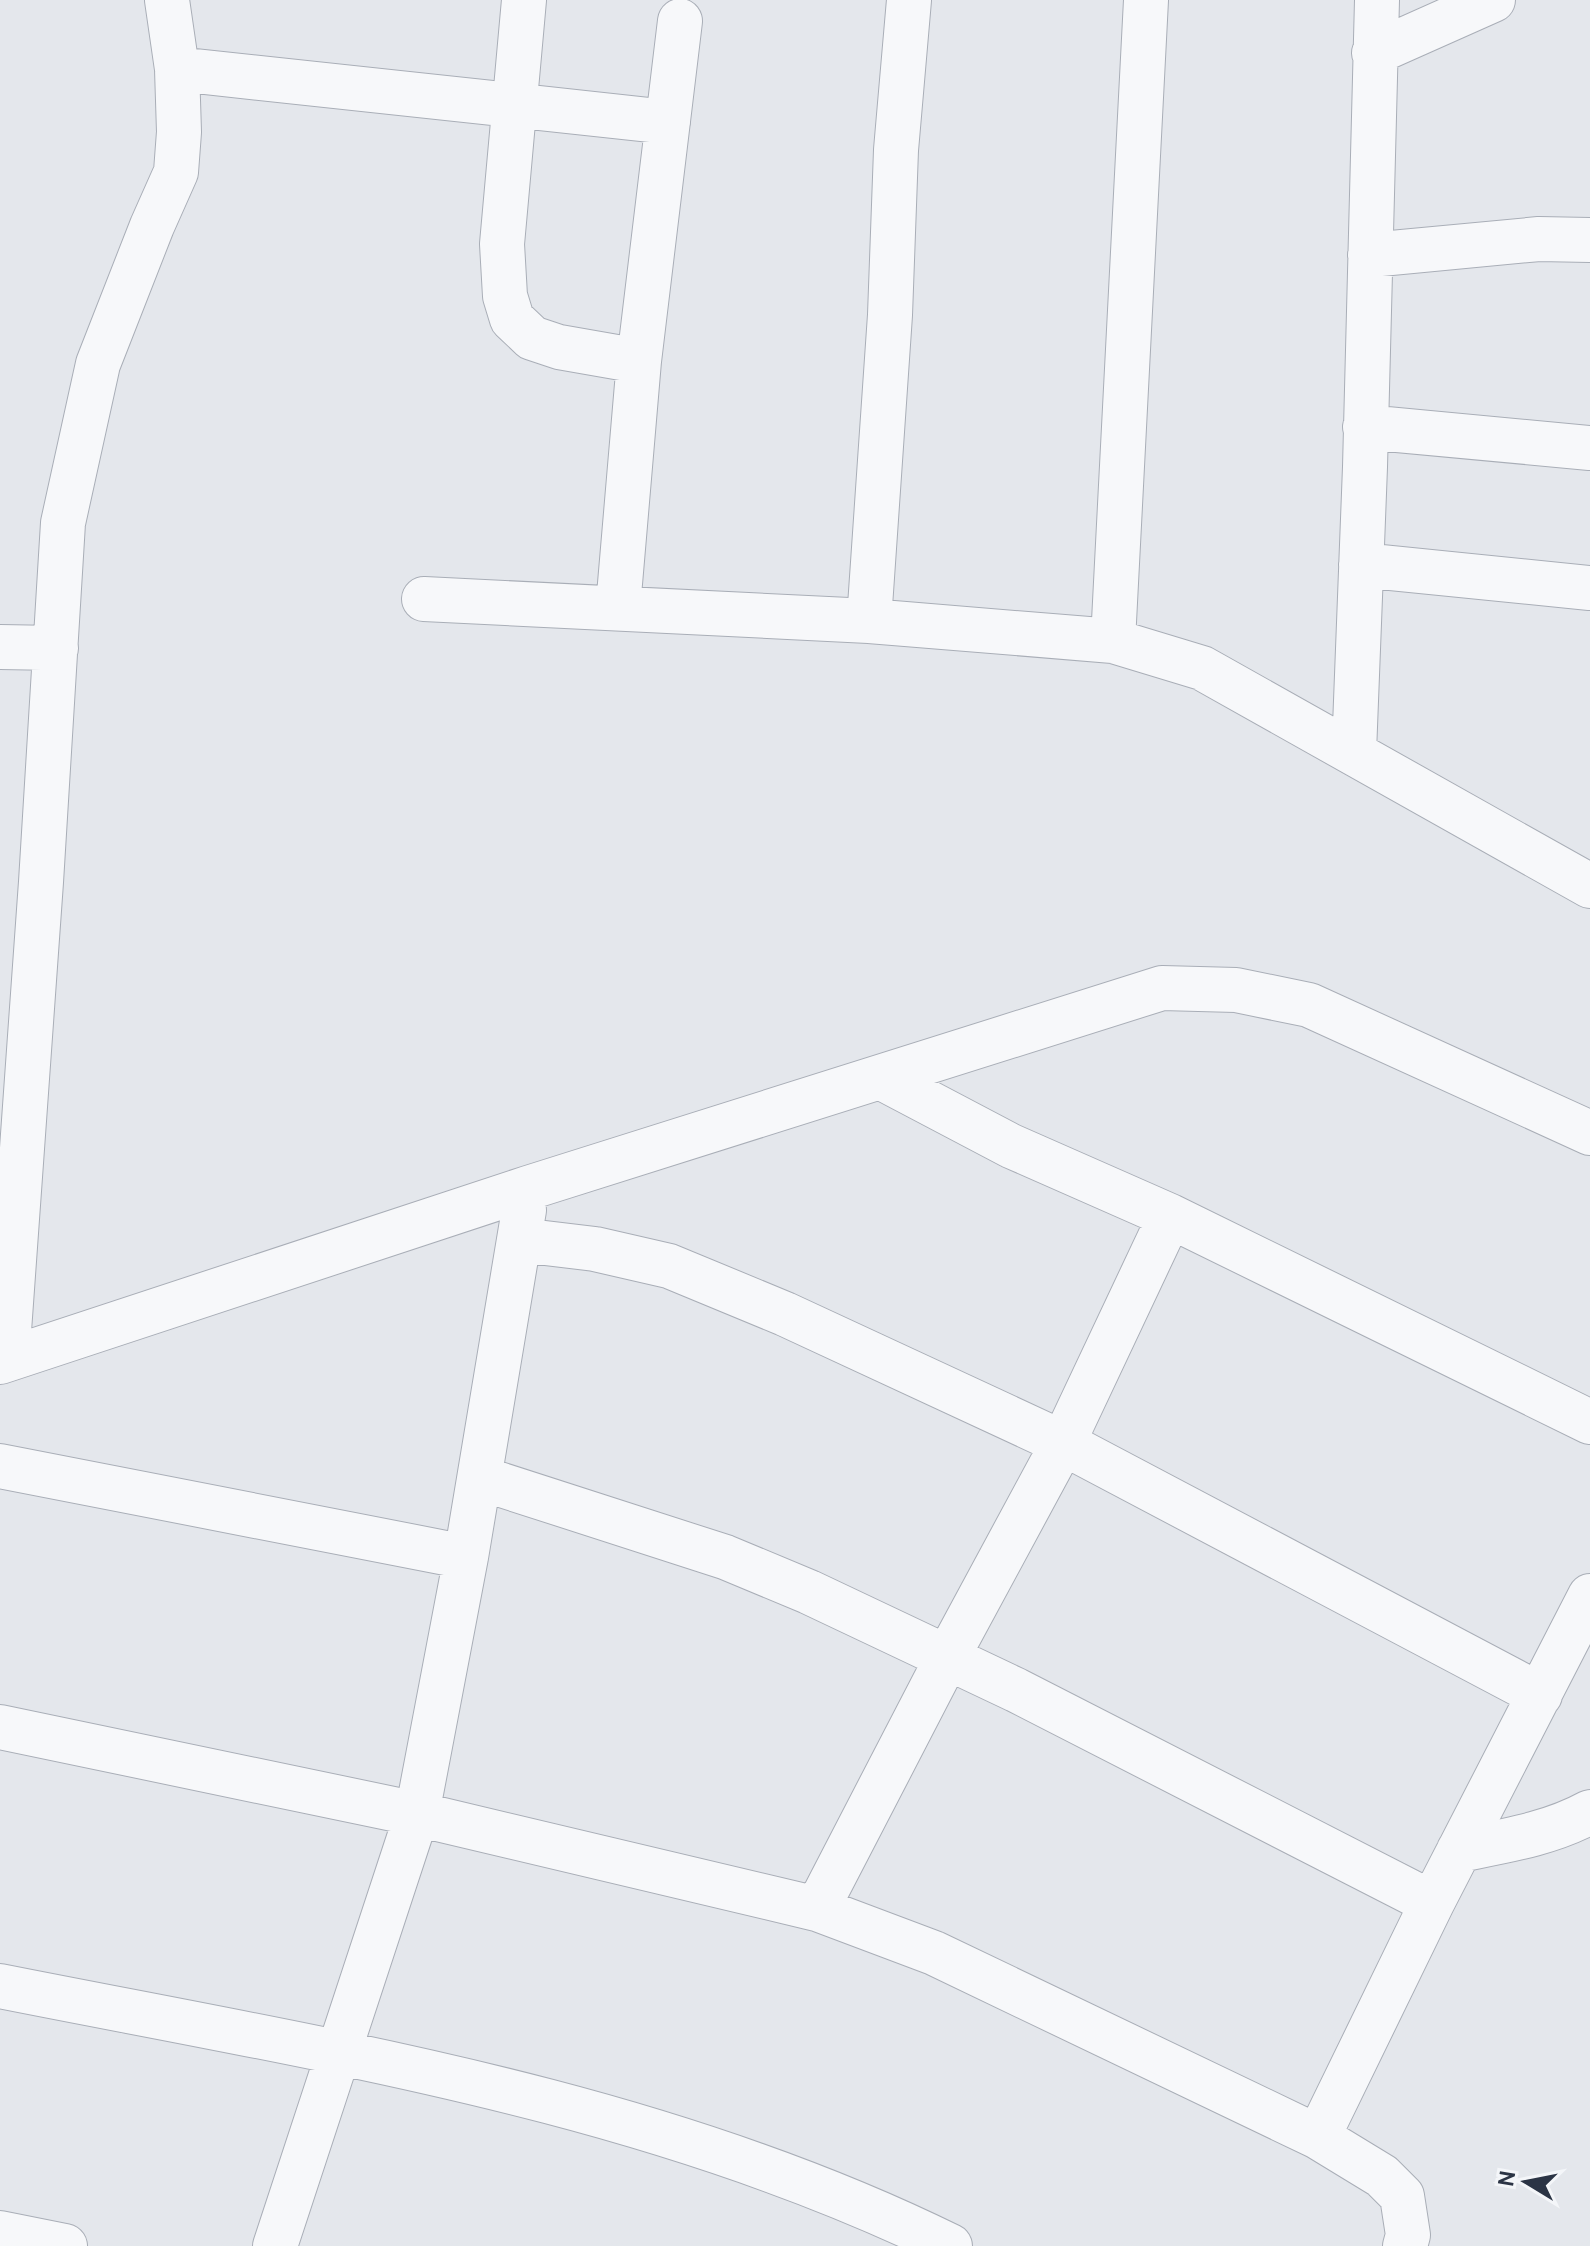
<svg xmlns="http://www.w3.org/2000/svg" width="1590" height="2246" font-family="Cabin,sans-serif">
<style>
.lines{fill:none;stroke-linecap:round;stroke-linejoin:round}
.street-casing{stroke:#a9aeb7;stroke-width:46}
.street{stroke:#f7f8fa;stroke-width:44}
</style>
<rect width="100%" height="100%" fill="#e4e7ec"/>
<g class="lines">
<defs>
<path id="street" d="M 524,0 L 502,244 L 505,296 L 512,319 L 532,338 L 559,347 L 639,361
M 1374,53 L 1493,0
M 177,69 L 668,122
M 1370,255 L 1539,239 L 1590,240
M 1365,427 L 1590,448
M 1361,565 L 1590,588
M 424,599 L 869,621 L 1113,641 L 1202,668 L 1590,886
M 618,607 L 639,361 L 680,21
M 869,621 L 890,315 L 896,150 L 909,0
M 1113,641 L 1146,0
M 0,647 L 56,648
M 1354,753 L 1365,467 L 1377,0
M 880,1077 L 1011,1146 L 1170,1216 L 1590,1422
M 520,1240 L 595,1249 L 669,1266 L 785,1314 L 1063,1443 L 1540,1695
M 7,1359 L 41,882 L 63,523 L 98,364 L 152,226 L 176,172 L 179,132 L 177,69 L 167,0
M 0,1362 L 528,1188 L 1162,988 L 1236,990 L 1309,1005 L 1590,1133
M 0,1466 L 466,1557
M 480,1478 L 725,1557 L 809,1592 L 1016,1690 L 1432,1903
M 0,1727 L 417,1814 L 817,1909 L 934,1953 L 1318,2137 L 1382,2176 L 1402,2196 L 1408,2235 L 1405,2246
M 1459,1850 C 1504,1841 1550,1834 1590,1812
M 817,1909 L 947,1658 L 1063,1443 L 1170,1216
M 0,1986 C 322,2050 653,2100 950,2246
M 1318,2137 L 1432,1903 L 1590,1596
M 0,2233 L 65,2246
M 275,2246 L 417,1814 L 466,1557 L 524,1210"/>
</defs>
<!-- street casing -->
<use href="#street" class="street-casing"/>
<!-- street -->
<use href="#street" class="street"/>
</g>
<!-- north arrow -->
<g transform="translate(1526 2182) rotate(280)" stroke="#f4f6f9" stroke-width="6" paint-order="stroke">
<path d="M0-6L14 30L0 20L-14 30Z" fill="#2b3445"/>
<text y="-12" font-size="22" font-weight="bold" text-anchor="middle" fill="#2b3445">N</text>
</g>
</svg>
